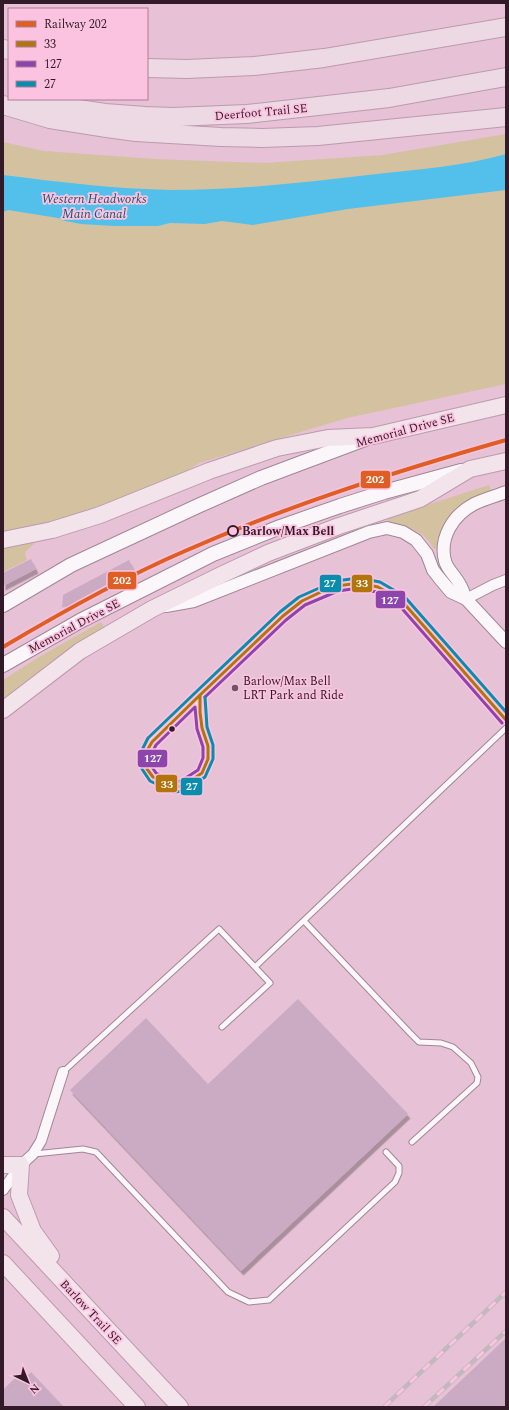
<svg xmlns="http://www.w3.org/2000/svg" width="509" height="1410" font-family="Spectral,serif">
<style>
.green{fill:#d4c1a0}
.water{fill:#52c0ea}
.building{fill:#cbaac3;filter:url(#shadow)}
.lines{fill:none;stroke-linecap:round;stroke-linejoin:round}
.service-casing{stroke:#a28695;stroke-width:7}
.minor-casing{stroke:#a28695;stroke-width:12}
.tertiary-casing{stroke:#a28695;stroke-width:14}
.secondary-casing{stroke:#a28695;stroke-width:16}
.primary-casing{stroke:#bc9aad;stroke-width:18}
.motorway-casing{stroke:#bc9aad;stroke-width:20}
.service{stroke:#fbf6f9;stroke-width:5}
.minor{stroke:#fbf6f9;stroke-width:10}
.tertiary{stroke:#fbf6f9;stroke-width:12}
.secondary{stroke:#fbf6f9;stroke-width:14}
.primary{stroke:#f3e4ec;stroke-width:16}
.motorway{stroke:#edd9e4;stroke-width:18}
.rail-casing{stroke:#c2b9be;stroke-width:4.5}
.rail{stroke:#fcc3e0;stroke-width:3;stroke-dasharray:9;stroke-linecap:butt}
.bus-1-casing{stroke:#fcc3e0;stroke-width:6}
.bus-2-casing{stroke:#fcc3e0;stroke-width:6}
.bus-3-casing{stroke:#fcc3e0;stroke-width:6}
.bus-1{stroke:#b2750e;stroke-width:3}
.bus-2{stroke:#8e44ad;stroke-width:3}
.bus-3{stroke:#0a8cad;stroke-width:3}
.rail-1-casing{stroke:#fcc3e0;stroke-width:7}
.rail-1{stroke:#df5e23;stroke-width:4}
.stop-dot{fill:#fcc3e0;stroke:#331a28;stroke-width:2}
.poi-dot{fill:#725465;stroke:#fcc3e0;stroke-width:1.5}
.bus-dot{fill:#331a28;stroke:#fcc3e0;stroke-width:1.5}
.labels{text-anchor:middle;stroke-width:3.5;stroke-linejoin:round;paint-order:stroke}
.street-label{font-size:12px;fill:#331a28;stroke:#fcc3e0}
.stop-label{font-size:12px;font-weight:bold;fill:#331a28;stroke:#fcc3e0;text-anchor:start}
.poi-label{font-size:12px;fill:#331a28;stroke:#fcc3e0;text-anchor:start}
.water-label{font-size:13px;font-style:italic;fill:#1b566c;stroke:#fcc3e0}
.line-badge{stroke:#fcc3e0;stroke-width:1.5}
.badge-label{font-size:11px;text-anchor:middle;font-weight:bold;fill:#fff}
</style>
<defs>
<filter id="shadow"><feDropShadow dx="2.5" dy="4.5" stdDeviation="0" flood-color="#0004"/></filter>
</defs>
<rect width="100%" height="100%" fill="#e7c1d5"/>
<!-- green -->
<path class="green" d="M 506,134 L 506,384 L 347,418 L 199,463 L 172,481 L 60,519 L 26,528 L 3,532 L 3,142 L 44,151 L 155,159 L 265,163 L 382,155 Z
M 489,485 L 491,491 C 464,502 439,514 438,548 L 434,549 C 425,531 406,525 388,522 L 387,518 Z
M 36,542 L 26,551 L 25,554 L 27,560 L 3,572 L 3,548 Z
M 101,622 L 104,627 L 48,664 L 3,699 L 3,680 L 39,657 Z"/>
<!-- water -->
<path class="water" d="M 506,154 L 506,190 L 348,209 L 253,225 L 222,221 L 205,224 L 170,223 L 158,226 L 114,226 L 81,224 L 65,221 L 58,218 L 8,210 L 3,212 L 3,175 C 59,182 115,189 172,190 C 241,190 309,182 377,174 C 420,169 465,166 506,154 Z"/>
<!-- building -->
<path class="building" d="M 31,559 L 36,569 L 3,586 L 3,573 Z
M 129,560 L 135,572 L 110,583 L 62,608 L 63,595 Z
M 298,999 L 408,1114 L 241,1271 L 70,1090 L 146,1018 L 208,1084 Z
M 506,1338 L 506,1407 L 433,1407 Z
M 31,1372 L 64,1407 L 3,1407 L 3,1390 L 19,1374 L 24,1379 Z"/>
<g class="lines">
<defs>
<path id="service" d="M 304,921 L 410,1033 L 419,1042 L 441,1043 L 453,1047 L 471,1063 L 478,1077 L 477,1083 L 412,1142
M 255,967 L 506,728
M 63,1072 L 219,929 L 270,983 L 222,1027
M 34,1154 L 83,1149 L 96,1152 L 228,1292 L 249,1302 L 269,1300 L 395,1182 L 399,1173 L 399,1166 L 386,1152"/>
<path id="minor" d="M 466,599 L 493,585 L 506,580
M 200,695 L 200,712 L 202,728 L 208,746 L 208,759 L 202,773 L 183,786 L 173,787 L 153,777 L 147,769 L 147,760 L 148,749 L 152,742 L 178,716 L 283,616 L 302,601 L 323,591 L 337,586 L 359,583 L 378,587 L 401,600 L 506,720
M 3,1190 L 21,1165 L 33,1154 L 41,1141 L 63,1072"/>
<path id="tertiary" d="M 466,599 C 464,595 463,589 460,585 C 456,576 448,571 445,561 C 439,538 453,515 474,504 C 484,499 496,496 506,492
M 166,606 L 194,601 L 369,532 L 387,528 L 403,532 L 416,540 L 427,554 L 433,570 L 440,579 L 451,592 L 466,599 L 506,642"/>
<path id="secondary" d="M 3,605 L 71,565 L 200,505 L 261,478 L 365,439
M 3,665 L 80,621 L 213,554 L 280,527 L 340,506 L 384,492 L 461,471"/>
<path id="primary" d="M 3,540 L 52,530 L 100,515 L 209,471 L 277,448 L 328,438 L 373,436 L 506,405
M 3,710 L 80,651 L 152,609 L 219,576 L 268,553 L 339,526 L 420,499 L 470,469 L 506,461
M 3,1165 L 21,1165 L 19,1195 L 33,1231 L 51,1256
M 3,1217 L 180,1407
M 3,1263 L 137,1407"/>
<path id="motorway" d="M 3,49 L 9,50
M 147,68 L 187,69 L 254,66 L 324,58 L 506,27
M 24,101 L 105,113 L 145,116 L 173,117 L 247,114 L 389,98 L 506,77
M 3,105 L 50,119 L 107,128 L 136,132 L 221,137 L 262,138 L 318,136 L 506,117"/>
</defs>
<!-- service casing -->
<use href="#service" class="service-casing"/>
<!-- minor casing -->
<use href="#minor" class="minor-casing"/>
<!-- tertiary casing -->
<use href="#tertiary" class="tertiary-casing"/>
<!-- secondary casing -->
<use href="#secondary" class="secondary-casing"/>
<!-- primary casing -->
<use href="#primary" class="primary-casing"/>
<!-- motorway casing -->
<use href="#motorway" class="motorway-casing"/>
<!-- service -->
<use href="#service" class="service"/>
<!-- minor -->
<use href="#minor" class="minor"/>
<!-- tertiary -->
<use href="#tertiary" class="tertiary"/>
<!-- secondary -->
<use href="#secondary" class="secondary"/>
<!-- primary -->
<use href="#primary" class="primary"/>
<!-- motorway -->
<use href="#motorway" class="motorway"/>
<defs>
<path id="rail" d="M 384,1407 L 506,1292
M 424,1407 L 506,1331"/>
</defs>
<!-- rail casing -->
<use href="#rail" class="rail-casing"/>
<!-- rail -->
<use href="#rail" class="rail"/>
<defs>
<path id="bus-1" d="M 200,695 L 200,712 L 202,728 L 208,746 L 208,759 L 202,773 L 183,786 L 173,787 L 153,777 L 147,769 L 148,749 L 152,742 Z
M 200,695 L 283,616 L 302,601 L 323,591 L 337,586 L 359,583 L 378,587 L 401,600 L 506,720"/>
<path id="bus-2" d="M 205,697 L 286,620 L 305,605 L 338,591 L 359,588 L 376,592 L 398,604 L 502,723
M 195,707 L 197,729 L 203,747 L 203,758 L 198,770 L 181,781 L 174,782 L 156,773 L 152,767 L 153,751 L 156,745 Z"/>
<path id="bus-3" d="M 197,691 L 280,612 L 299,597 L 335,581 L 359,578 L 380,582 L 404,596 L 506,712
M 196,692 L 148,738 L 143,748 L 142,769 L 150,781 L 173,792 L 185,791 L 205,777 L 213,759 L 213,745 L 207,727 L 205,697"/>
</defs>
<!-- bus-1 casing -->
<use href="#bus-1" class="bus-1-casing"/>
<!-- bus-2 casing -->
<use href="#bus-2" class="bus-2-casing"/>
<!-- bus-3 casing -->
<use href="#bus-3" class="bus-3-casing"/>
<!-- bus-1 -->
<use href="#bus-1" class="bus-1"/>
<!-- bus-2 -->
<use href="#bus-2" class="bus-2"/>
<!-- bus-3 -->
<use href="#bus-3" class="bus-3"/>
<defs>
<path id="rail-1" d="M 3,647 C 62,612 122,578 185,551 C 289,505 397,471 506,440"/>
</defs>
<!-- rail-1 casing -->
<use href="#rail-1" class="rail-1-casing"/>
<!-- rail-1 -->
<use href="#rail-1" class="rail-1"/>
</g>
<!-- markers -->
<circle class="stop-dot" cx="233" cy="531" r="5"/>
<circle class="poi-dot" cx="235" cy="688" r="4"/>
<circle class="bus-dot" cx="172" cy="729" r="3.5"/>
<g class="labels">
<!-- street labels -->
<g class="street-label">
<text transform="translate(261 112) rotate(-5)" y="4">Deerfoot Trail SE</text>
<text transform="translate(405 430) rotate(-15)" y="4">Memorial Drive SE</text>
<text transform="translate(74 626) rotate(-28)" y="4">Memorial Drive SE</text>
<text transform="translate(91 1312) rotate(47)" y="4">Barlow Trail SE</text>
</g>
<!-- stop labels -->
<g class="stop-label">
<text x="242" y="535">Barlow/Max Bell</text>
</g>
<!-- poi labels -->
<g class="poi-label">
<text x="243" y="685">Barlow/Max Bell<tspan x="243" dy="14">LRT Park and Ride</tspan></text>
</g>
<!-- water labels -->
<g class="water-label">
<text x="94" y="203">Western Headworks<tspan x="94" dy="15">Main Canal</tspan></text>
</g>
</g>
<g class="line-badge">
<rect x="360" y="470" width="31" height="19" rx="4" fill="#df5e23"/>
<rect x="107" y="571" width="30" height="19" rx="4" fill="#df5e23"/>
<rect x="319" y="574" width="23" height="19" rx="4" fill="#0a8cad"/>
<rect x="351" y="574" width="22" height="19" rx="4" fill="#b2750e"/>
<rect x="375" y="590" width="31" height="19" rx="4" fill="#8e44ad"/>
<rect x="137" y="749" width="31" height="19" rx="4" fill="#8e44ad"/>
<rect x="155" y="774" width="23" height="19" rx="4" fill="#b2750e"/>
<rect x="180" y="777" width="23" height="19" rx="4" fill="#0a8cad"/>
</g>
<g class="badge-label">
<text x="375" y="483">202</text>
<text x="122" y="584">202</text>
<text x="330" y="587">27</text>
<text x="362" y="587">33</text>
<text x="390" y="604">127</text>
<text x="153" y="762">127</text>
<text x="167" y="788">33</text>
<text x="192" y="790">27</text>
</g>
<!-- border -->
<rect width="509" height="1410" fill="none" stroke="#331a28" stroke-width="8"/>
<!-- legend -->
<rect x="8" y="8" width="140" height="92" fill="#fcc3e0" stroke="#ac7f96"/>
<rect x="16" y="21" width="20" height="6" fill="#df5e23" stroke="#ac7f96"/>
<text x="44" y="28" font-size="12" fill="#331a28">Railway 202</text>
<rect x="16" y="41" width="20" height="6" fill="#b2750e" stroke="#ac7f96"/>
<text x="44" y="48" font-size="12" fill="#331a28">33</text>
<rect x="16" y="61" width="20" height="6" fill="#8e44ad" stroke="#ac7f96"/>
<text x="44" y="68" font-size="12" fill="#331a28">127</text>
<rect x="16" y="81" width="20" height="6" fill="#0a8cad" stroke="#ac7f96"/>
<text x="44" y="88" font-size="12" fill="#331a28">27</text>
<!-- north arrow -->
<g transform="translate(28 1382) rotate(137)" stroke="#fcc3e0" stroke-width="3" paint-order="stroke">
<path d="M0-3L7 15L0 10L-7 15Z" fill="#331a28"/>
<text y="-6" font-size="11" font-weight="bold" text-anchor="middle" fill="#331a28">N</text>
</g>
</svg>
